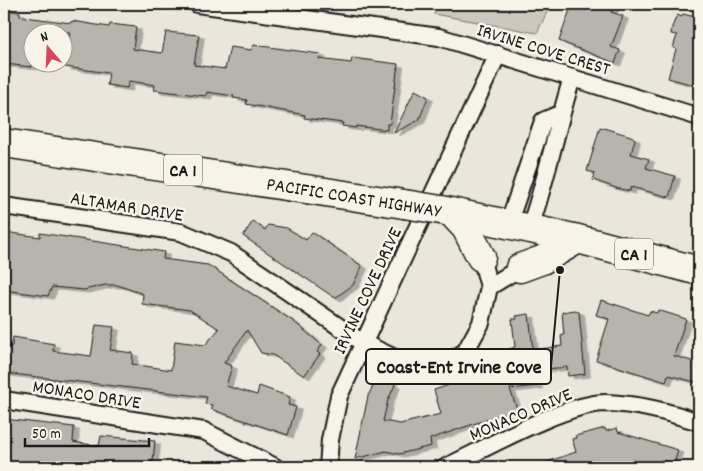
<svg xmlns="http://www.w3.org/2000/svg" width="703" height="471" font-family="Dekko,sans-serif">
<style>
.green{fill:#ccc8c0;stroke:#74726e}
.building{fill:#b6b4ac;stroke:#1c1c1c;filter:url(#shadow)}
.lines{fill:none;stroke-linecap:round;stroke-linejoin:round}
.minor-casing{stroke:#1c1c1c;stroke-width:20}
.trunk-casing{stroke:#1c1c1c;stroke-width:31}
.minor{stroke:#f7f3e8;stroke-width:16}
.trunk{stroke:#f7f3e8;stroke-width:28}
.trunk-bridge-casing{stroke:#1c1c1c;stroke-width:31;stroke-linecap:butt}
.trunk-bridge{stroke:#f7f3e8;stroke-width:28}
.labels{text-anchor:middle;stroke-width:5;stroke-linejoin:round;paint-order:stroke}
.shield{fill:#f7f3e8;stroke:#5e5c59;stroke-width:1}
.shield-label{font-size:18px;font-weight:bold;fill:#1c1c1c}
.street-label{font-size:19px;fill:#1c1c1c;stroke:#f7f3e8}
.leader{fill:none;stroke:#1c1c1c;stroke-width:2}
.callout-dot{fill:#1c1c1c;stroke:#f7f3e8;stroke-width:2}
.callout{fill:#f7f3e8;stroke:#1c1c1c;stroke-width:2}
.callout-label{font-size:20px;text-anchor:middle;font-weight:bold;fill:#1c1c1c}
</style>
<defs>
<filter id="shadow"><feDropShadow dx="5.5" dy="3" stdDeviation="0" flood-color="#0004"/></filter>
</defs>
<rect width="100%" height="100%" fill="#eae6dc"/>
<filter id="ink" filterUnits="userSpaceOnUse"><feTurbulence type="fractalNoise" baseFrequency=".02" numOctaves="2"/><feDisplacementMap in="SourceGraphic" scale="10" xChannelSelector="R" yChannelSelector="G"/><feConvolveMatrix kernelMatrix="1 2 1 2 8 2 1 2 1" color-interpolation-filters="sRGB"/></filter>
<g filter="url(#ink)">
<!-- green -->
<path class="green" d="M 437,4 L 551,4 L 537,33 L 434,14 Z"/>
<!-- building -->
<path class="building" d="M 572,4 L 578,6 L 582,4 L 615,4 L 611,12 L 623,16 L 611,47 L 620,50 L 615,63 L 559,41 Z
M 4,10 L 20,12 L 20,16 L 25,17 L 71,23 L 72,21 L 109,27 L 110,24 L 136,27 L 133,49 L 162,53 L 166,32 L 199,35 L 194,65 L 225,69 L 230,47 L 251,50 L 254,45 L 320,54 L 319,59 L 351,63 L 352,58 L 398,64 L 390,124 L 387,124 L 387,130 L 356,126 L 356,128 L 342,126 L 343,123 L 304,118 L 305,115 L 246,104 L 247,100 L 233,98 L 234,96 L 207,92 L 206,96 L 154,90 L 155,85 L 129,81 L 127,88 L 107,85 L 109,73 L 65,67 L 70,32 L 32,32 L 32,67 L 4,64 Z
M 683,14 L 699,18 L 699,77 L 697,86 L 668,78 L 676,49 L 673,48 L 677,35 L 671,34 L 672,27 L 677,15 L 682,17 Z
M 415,90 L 428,97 L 419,120 L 394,133 Z
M 600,127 L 631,136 L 635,139 L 631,154 L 649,159 L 646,168 L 675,176 L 669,197 L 631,187 L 630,191 L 616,188 L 593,180 L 595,173 L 587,171 Z
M 253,221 L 265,230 L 268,225 L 287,228 L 306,240 L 312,232 L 362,266 L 353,285 L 335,298 L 243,236 Z
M 4,232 L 40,237 L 40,233 L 145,249 L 164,252 L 163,259 L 208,265 L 293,321 L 322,345 L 317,352 L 320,354 L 304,376 L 273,355 L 261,353 L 247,330 L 224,363 L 232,366 L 226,386 L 257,395 L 259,386 L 290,397 L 288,405 L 296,407 L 288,435 L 219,412 L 211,409 L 212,405 L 205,404 L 207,397 L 4,373 L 4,347 L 12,346 L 13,337 L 54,344 L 53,351 L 91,356 L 96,325 L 114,327 L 110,350 L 133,353 L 132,364 L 171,370 L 175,341 L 205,345 L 219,329 L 190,310 L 142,304 L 143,294 L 117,285 L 105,285 L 84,290 L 52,287 L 48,296 L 4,290 Z
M 601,300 L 648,315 L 650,311 L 657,313 L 658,310 L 686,319 L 674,356 L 699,363 L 699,383 L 668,375 L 666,382 L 596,360 L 609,319 L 596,315 Z
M 575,310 L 579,312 L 585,374 L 568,376 L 567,367 L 535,370 L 537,386 L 510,389 L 517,409 L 430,439 L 431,446 L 399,454 L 386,451 L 355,459 L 368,396 L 378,376 L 389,378 L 395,385 L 388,400 L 383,421 L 400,424 L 441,414 L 434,390 L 480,375 L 477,366 L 490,362 L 488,356 L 515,347 L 512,319 L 517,319 L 516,316 L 529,314 L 533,350 L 562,346 L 561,336 L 564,335 L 562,312 Z
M 4,419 L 74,427 L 73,442 L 99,446 L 101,436 L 155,441 L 153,461 L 150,461 L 149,467 L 29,467 L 15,465 L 15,467 L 4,467 Z
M 605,428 L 606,431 L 617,428 L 618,432 L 678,450 L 674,464 L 661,460 L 659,467 L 538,467 L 538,465 L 576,452 L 572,439 L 576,438 L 575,436 Z"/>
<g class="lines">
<defs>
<path id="minor" d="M 197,4 L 439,37 L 699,117
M 4,206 L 181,232 L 231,253 L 363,343 L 397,359 L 424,367 L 446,363 L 465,352 L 481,323 L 489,287 L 481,257
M 508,225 L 543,121 L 560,114
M 529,230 C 547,179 556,129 572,78
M 489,287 L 520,268
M 4,400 L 204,431 L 275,467
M 328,467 L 330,440 L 339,396 L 498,54
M 446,467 C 485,449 565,403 606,403 C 639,404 668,412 699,422"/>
<path id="trunk" d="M 4,143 L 404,204
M 441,210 L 578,239 L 699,271
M 451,212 L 466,228 L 481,257
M 520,268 L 542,260 L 578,239"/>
</defs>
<!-- minor casing -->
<use href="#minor" class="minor-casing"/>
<!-- trunk casing -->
<use href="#trunk" class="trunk-casing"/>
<!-- minor -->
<use href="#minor" class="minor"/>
<!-- trunk -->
<use href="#trunk" class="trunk"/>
<defs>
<path id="trunk-bridge" d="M 404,204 L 441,210"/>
</defs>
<!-- trunk-bridge casing -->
<use href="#trunk-bridge" class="trunk-bridge-casing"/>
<!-- trunk-bridge -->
<use href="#trunk-bridge" class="trunk-bridge"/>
</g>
</g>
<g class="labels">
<!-- shield labels -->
<g class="shield">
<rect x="164" y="154.5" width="38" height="31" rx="4"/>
<rect x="615" y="238.5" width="38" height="31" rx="4"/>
</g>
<g class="shield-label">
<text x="183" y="176">CA 1</text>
<text x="634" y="260">CA 1</text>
</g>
<!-- street labels -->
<g class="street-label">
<text transform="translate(544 48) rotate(17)" y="7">IRVINE COVE CREST</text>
<text transform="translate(354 196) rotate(9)" y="7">PACIFIC COAST HIGHWAY</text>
<text transform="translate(127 205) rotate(9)" y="7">ALTAMAR DRIVE</text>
<text transform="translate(366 290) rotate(-65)" y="7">IRVINE COVE DRIVE</text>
<text transform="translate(87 393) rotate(9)" y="7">MONACO DRIVE</text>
<text transform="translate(520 413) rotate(-23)" y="7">MONACO DRIVE</text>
</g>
</g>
<!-- callouts -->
<path class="leader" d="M560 270L551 366"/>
<circle class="callout-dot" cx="560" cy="270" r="5"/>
<rect class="callout" x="366" y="349" width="185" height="35" rx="5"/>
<g class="callout-label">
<text x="459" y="373">Coast-Ent Irvine Cove</text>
</g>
<!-- margin -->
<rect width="703" height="471" fill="none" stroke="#f7f3e8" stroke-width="20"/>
<rect x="10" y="10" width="683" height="451" fill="none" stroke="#1c1c1c" stroke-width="2" filter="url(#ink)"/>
<!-- north arrow -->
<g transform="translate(48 48) rotate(341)"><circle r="24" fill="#f7f3e8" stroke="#9f9d96"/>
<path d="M0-4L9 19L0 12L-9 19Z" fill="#d1495b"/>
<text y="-8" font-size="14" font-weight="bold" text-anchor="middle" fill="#1c1c1c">N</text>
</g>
<!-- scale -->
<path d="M25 438v8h124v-8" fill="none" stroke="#1c1c1c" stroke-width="2.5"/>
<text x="32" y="438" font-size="15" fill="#1c1c1c" stroke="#f7f3e8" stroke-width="4" paint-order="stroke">50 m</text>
</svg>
